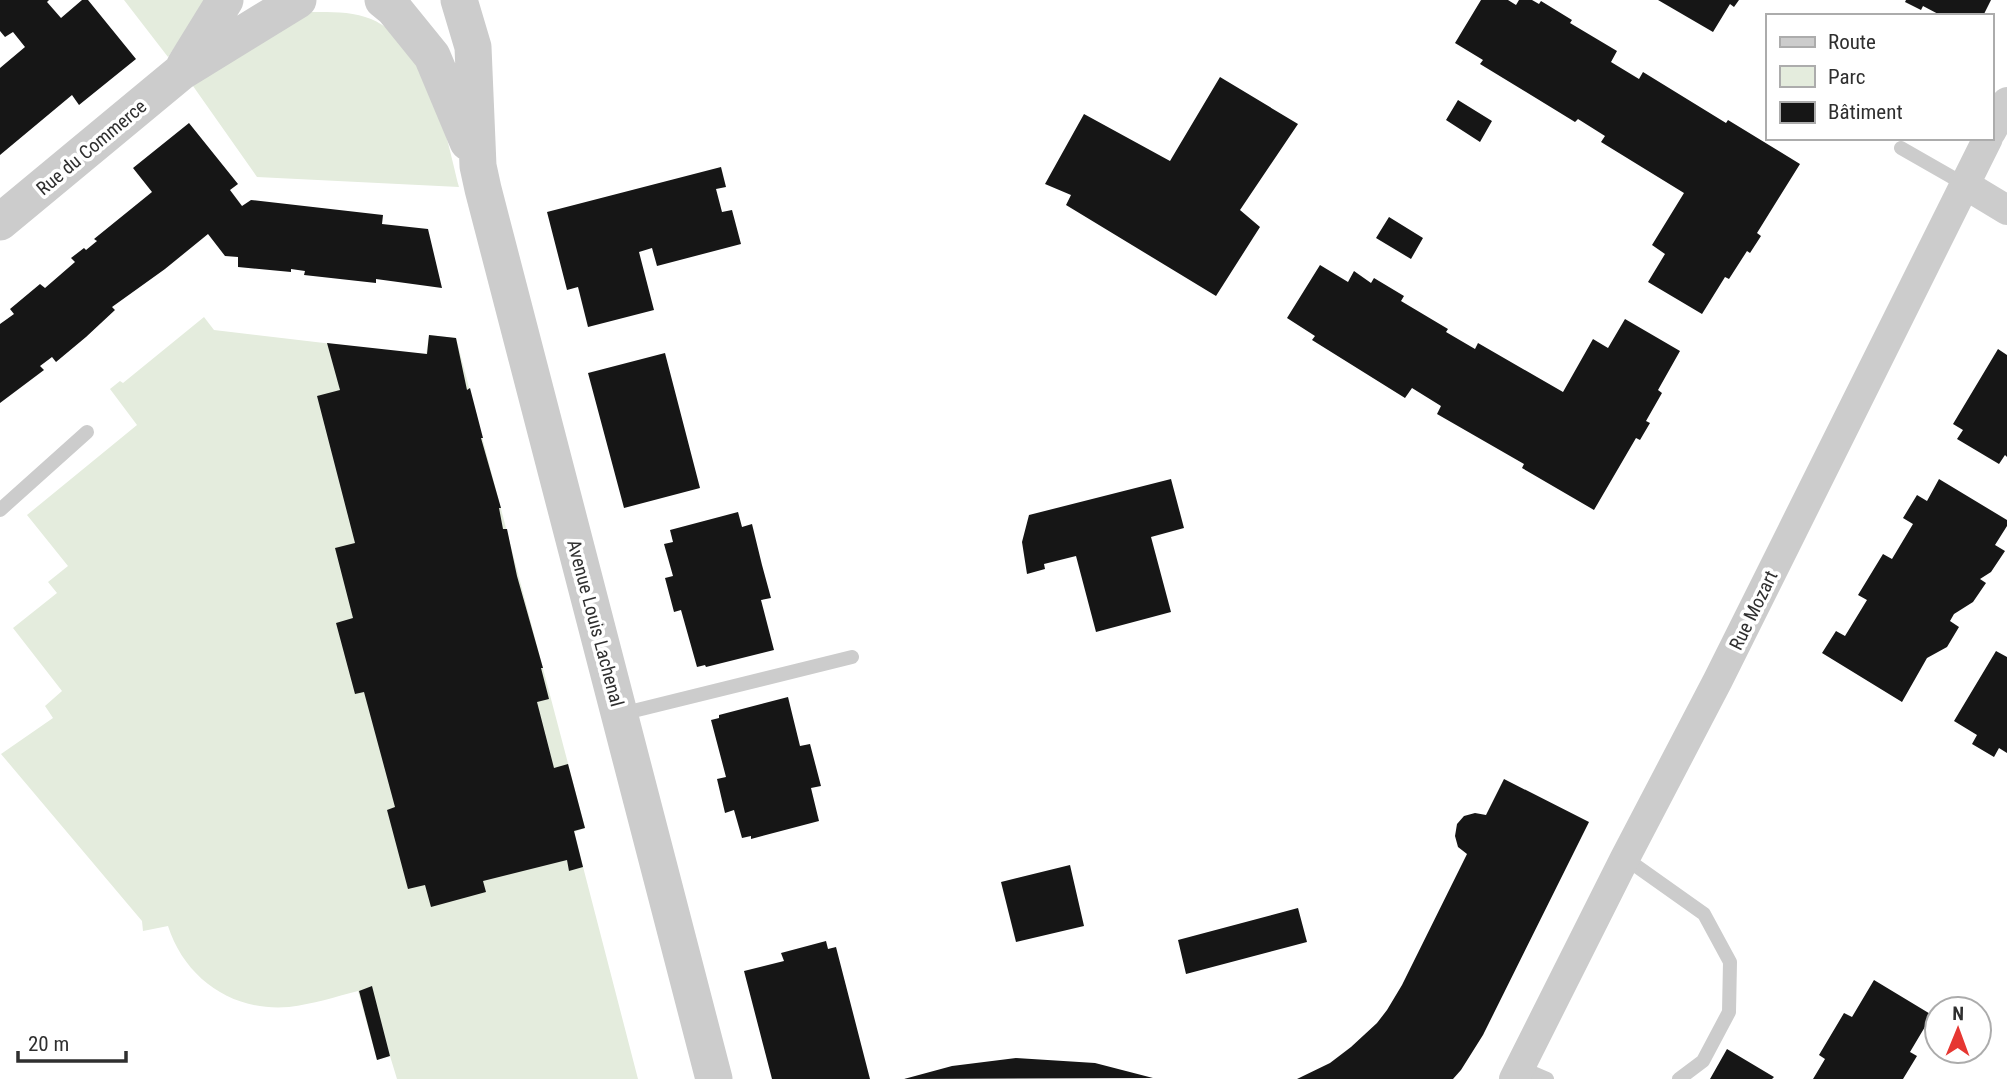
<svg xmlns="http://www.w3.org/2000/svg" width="2007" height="1079" font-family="'Roboto Condensed',sans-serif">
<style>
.green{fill:#e4ecdd}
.building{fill:#161616}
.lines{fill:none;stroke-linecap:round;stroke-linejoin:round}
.service{stroke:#ccc;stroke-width:14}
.minor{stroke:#ccc;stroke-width:30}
.tertiary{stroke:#ccc;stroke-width:37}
.labels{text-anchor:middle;stroke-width:7;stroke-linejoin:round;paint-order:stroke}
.street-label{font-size:19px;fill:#2f2f2f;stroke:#fff}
</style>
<rect width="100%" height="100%" fill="#fff"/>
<!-- green -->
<path class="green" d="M 124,0 L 207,0 L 168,57 Z
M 307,12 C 328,12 352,11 371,19 C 430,45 445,131 459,187 L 257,177 L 193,86 L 293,19 Z
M 204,317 L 214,330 L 426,355 L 429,335 L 456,338 L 585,828 L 574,832 L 638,1079 L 397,1079 L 390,1056 L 377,1060 L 358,991 C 335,997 313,1004 289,1007 C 233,1012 185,979 168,926 L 143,931 L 142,921 L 1,754 L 53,718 L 45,706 L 62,691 L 13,628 L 57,593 L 48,582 L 68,566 L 27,515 L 137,425 L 110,389 L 120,381 L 123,383 Z"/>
<!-- building -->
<path class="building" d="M 0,0 L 49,0 L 47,2 L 61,18 L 82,0 L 88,0 L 136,59 L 79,105 L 72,95 L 0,155 L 0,68 L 25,47 L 13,32 L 5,37 L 0,31 Z
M 1481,0 L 1508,0 L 1516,5 L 1519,0 L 1532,0 L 1539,4 L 1541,1 L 1572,20 L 1570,23 L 1617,51 L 1611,62 L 1639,79 L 1643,72 L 1726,123 L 1728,120 L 1800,164 L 1757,233 L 1761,236 L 1750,253 L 1747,251 L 1729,279 L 1725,277 L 1702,314 L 1648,282 L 1665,254 L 1652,245 L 1684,193 L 1601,142 L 1605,136 L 1578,119 L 1575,122 L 1480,64 L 1483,60 L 1455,43 Z
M 1658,0 L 1739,0 L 1734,7 L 1730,4 L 1713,32 Z
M 1906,0 L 1991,0 L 1983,16 L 1942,16 L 1923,6 L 1921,10 L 1905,2 Z
M 1220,77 L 1298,124 L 1240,210 L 1260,227 L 1216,296 L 1066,205 L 1071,195 L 1045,184 L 1084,114 L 1170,161 Z
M 1458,100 L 1492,121 L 1480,142 L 1446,120 Z
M 189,123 L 238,184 L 230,190 L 242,206 L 251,200 L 313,207 L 383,215 L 382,224 L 428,229 L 442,288 L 376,279 L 376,283 L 304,275 L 305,271 L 291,269 L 291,272 L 238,267 L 238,257 L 225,256 L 208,234 L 165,269 L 112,307 L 115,310 L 86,337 L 56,362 L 52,357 L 40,366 L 44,370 L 0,403 L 0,324 L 14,314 L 10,309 L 40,284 L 45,288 L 75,262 L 71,258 L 84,248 L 86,250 L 97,241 L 94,239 L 152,192 L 133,168 Z
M 721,167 L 726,187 L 716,189 L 722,212 L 732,210 L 741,244 L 657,266 L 652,248 L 639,252 L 654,310 L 588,327 L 578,287 L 567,290 L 547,212 Z
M 1389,217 L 1423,238 L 1411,259 L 1376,238 Z
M 1320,265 L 1348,282 L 1354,271 L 1371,283 L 1374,278 L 1404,296 L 1401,301 L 1448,329 L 1446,332 L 1475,349 L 1478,343 L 1563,392 L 1593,339 L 1608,348 L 1625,319 L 1680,351 L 1658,390 L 1662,393 L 1646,421 L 1650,423 L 1640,440 L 1636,438 L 1594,510 L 1522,468 L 1524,464 L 1437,414 L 1441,406 L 1412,388 L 1405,398 L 1312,340 L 1315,336 L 1287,318 Z
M 429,335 L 456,338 L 467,390 L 470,388 L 483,438 L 481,438 L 501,508 L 499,508 L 503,529 L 507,529 L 517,576 L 543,668 L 541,668 L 549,699 L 537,702 L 554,768 L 568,764 L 585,828 L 574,831 L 583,867 L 569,871 L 567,860 L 483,881 L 486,892 L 431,907 L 425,885 L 408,889 L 387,810 L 395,807 L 364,692 L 355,694 L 336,623 L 353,618 L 335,548 L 355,543 L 317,396 L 340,390 L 327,343 L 427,354 Z
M 1998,349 L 2007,355 L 2007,457 L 2005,455 L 1999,464 L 1957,439 L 1963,430 L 1953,424 Z
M 665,353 L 700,488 L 624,508 L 588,373 Z
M 1171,479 L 1184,528 L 1151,537 L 1171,612 L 1096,632 L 1076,556 L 1044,564 L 1045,569 L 1027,574 L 1022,542 L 1029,515 Z
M 1939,479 L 2007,520 L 2007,526 L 1995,545 L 2005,551 L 1991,572 L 1980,579 L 1986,583 L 1973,602 L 1954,614 L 1950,621 L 1959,627 L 1947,647 L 1927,658 L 1902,702 L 1822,653 L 1836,631 L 1845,636 L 1867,600 L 1858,595 L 1883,554 L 1892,559 L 1913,524 L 1903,518 L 1917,495 L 1927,501 Z
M 738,512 L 742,527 L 752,524 L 762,565 L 771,598 L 761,600 L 774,650 L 706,667 L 705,665 L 697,667 L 681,610 L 674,612 L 665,578 L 673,576 L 664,544 L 673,542 L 670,530 Z
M 1996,651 L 2007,657 L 2007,753 L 1999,748 L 1994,757 L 1972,744 L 1977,735 L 1954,721 Z
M 788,697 L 800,746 L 810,744 L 821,786 L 811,788 L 819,821 L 751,839 L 751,836 L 742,838 L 734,810 L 725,813 L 717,779 L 726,777 L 711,720 L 719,718 L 719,715 Z
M 1504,779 L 1589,822 L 1483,1035 L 1461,1070 L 1453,1079 L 1297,1079 L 1330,1063 L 1351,1047 L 1377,1023 L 1387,1010 L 1402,985 L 1467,854 L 1458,847 L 1455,836 L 1457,824 L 1464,816 L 1475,813 L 1486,815 Z
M 1070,865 L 1084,926 L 1016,942 L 1001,882 Z
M 1298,908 L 1307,942 L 1186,974 L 1178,940 Z
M 826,941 L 828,949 L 836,947 L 870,1079 L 772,1079 L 744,971 L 784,961 L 781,953 Z
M 1874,980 L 1932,1015 L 1910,1052 L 1917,1056 L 1903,1079 L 1813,1079 L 1825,1059 L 1819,1055 L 1844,1013 L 1852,1017 Z
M 372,986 L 390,1056 L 377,1060 L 359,991 Z
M 1727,1049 L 1774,1077 L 1772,1079 L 1710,1079 Z
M 1016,1058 L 1095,1063 L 1153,1078 L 904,1079 L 952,1066 Z"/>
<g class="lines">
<!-- service -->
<path class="service" d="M 1901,148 L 1964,184
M 0,510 L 87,432
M 621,714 L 852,657
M 1625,858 L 1704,914 L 1730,962 L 1729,1012 L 1703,1061 L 1679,1079
M 1519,1067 L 1547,1079"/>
<!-- minor -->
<path class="minor" d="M 1991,132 L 2007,102
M 1964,184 L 2007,210
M 1514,1079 L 1625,858 L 1718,680 L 1988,138"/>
<!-- tertiary -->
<path class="tertiary" d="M 383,0 L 394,9 L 432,56 L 468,142
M 459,0 L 473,47 L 478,166 L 483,189 L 714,1079
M 185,65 L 225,0
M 0,222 L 181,72 L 298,0"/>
</g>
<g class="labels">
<!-- street labels -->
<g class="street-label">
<text transform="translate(91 147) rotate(-40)" y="7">Rue du Commerce</text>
<text transform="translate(1753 610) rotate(-64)" y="7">Rue Mozart</text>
<text transform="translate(596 623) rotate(75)" y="7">Avenue Louis Lachenal</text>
</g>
</g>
<!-- legend -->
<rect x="1766" y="14" width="228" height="126" fill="#ffffff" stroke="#acacac" stroke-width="2"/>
<rect x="1780" y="37" width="35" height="10" fill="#cccccc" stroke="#acacac" stroke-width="2"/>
<text x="1828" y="49" font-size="21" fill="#2f2f2f">Route</text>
<rect x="1780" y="66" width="35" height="21" fill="#e4ecdd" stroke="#acacac" stroke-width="2"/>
<text x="1828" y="84" font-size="21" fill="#2f2f2f">Parc</text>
<rect x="1780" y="102" width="35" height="21" fill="#161616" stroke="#acacac" stroke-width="2"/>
<text x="1828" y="119" font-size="21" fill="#2f2f2f">Bâtiment</text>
<!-- north arrow -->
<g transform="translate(1958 1030) rotate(1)"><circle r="33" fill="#ffffff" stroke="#acacac" stroke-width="2"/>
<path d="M0-5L12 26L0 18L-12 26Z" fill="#e63732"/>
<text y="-10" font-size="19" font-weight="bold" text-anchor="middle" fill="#2f2f2f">N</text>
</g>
<!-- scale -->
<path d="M18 1051v10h108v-10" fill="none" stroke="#2f2f2f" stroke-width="3.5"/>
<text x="28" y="1051" font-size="21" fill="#2f2f2f" stroke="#ffffff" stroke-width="5" paint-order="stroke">20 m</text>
</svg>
